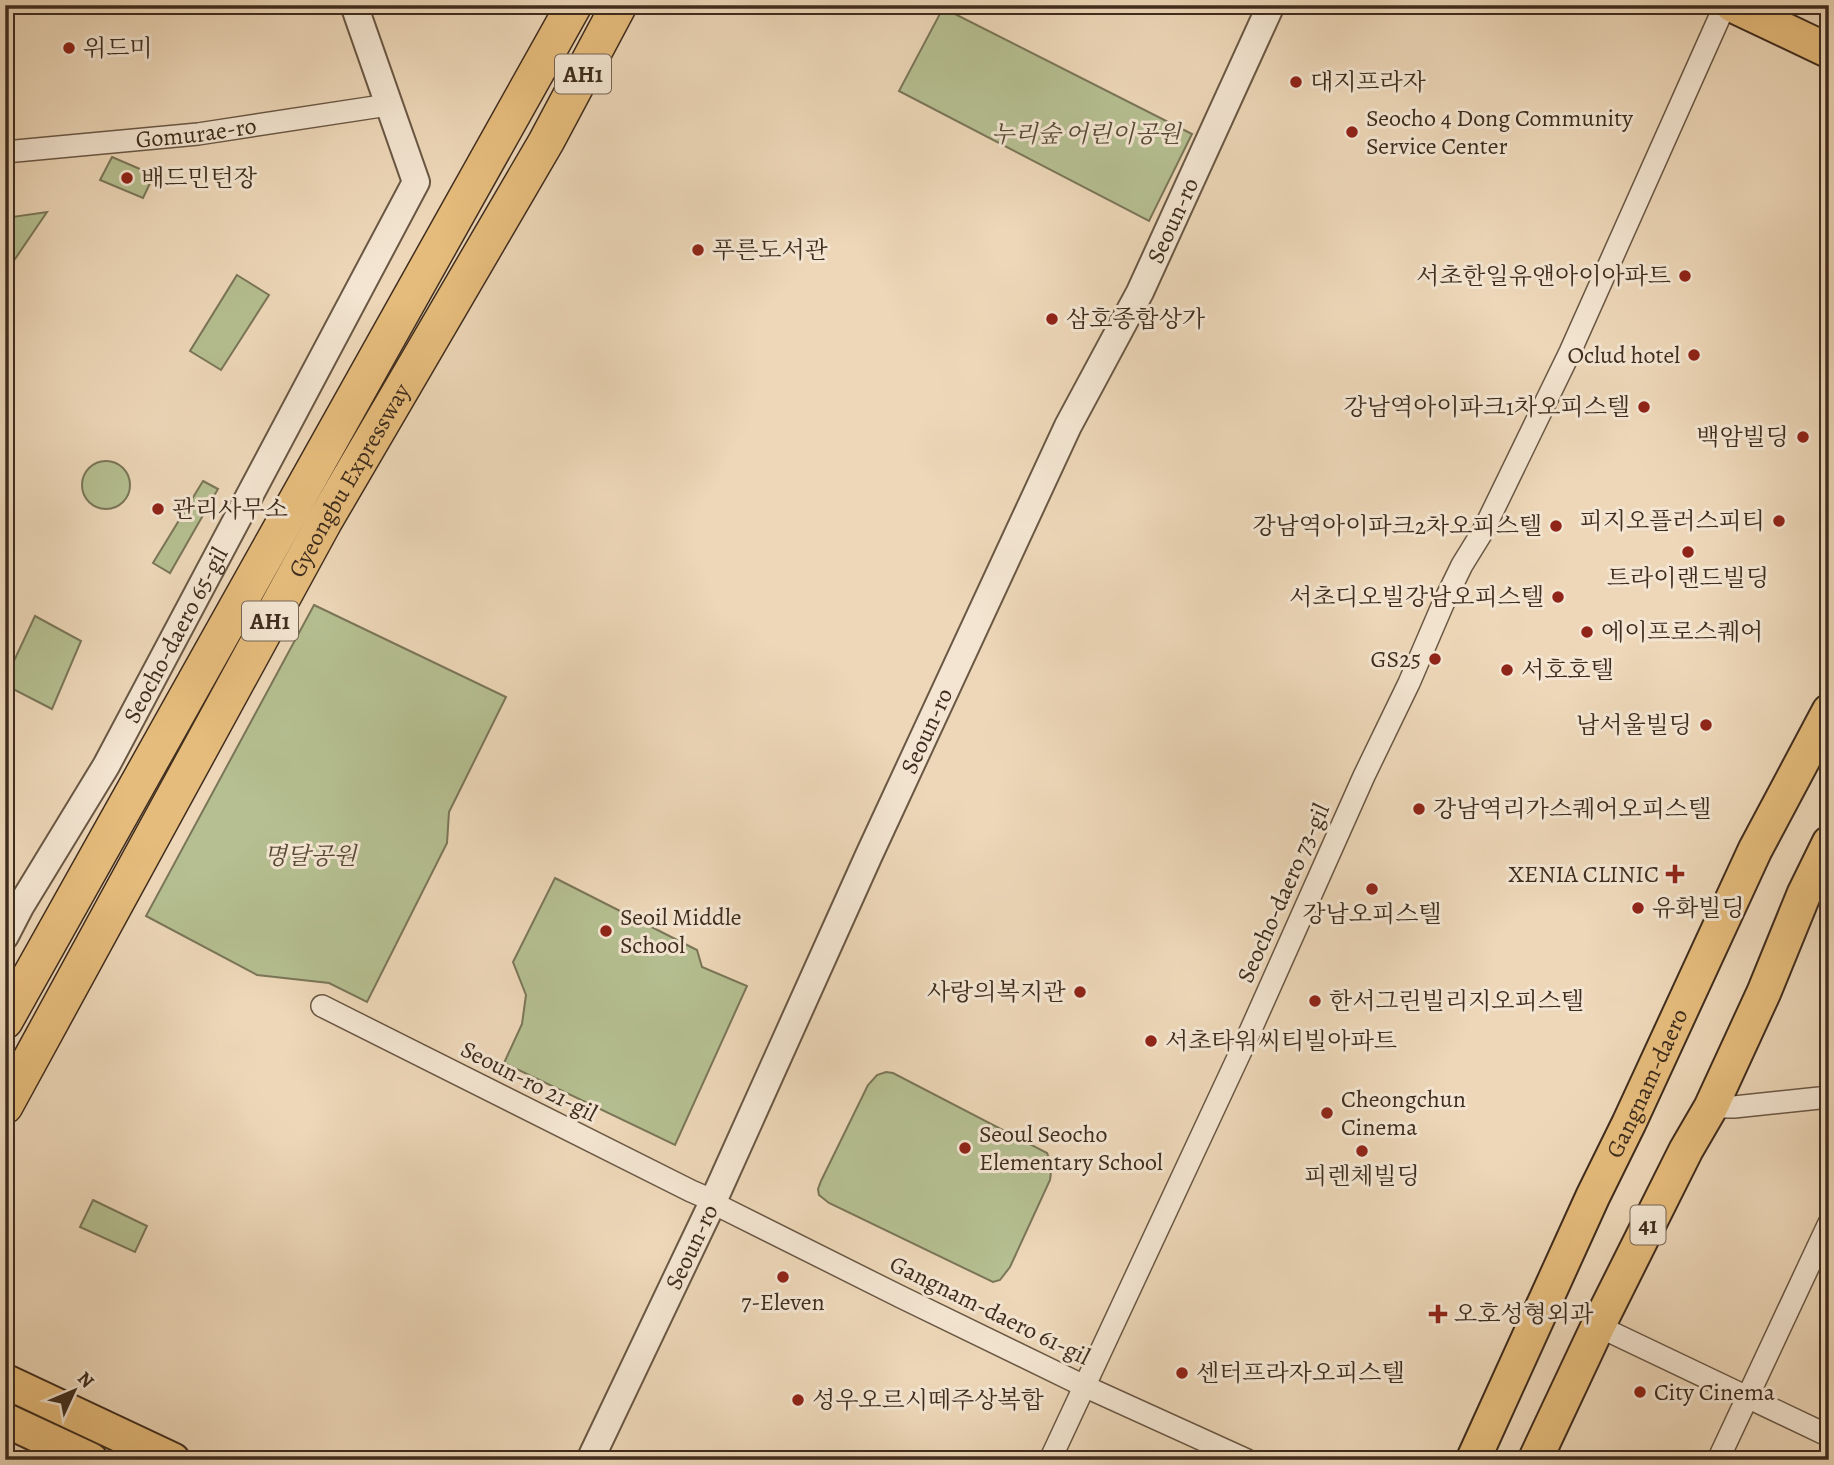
<svg xmlns="http://www.w3.org/2000/svg" width="1834" height="1465" font-family="Alegreya,'Noto Serif KR',serif">
<style>
.green{fill:#b5bf91;stroke:#7a7658;stroke-width:2}
.lines{fill:none;stroke-linecap:round;stroke-linejoin:round}
.minor-casing{stroke:#6a5844;stroke-width:24}
.tertiary-casing{stroke:#6a5844;stroke-width:30}
.primary-casing{stroke:#3f2d1e;stroke-width:37}
.trunk-casing{stroke:#3f2d1e;stroke-width:38}
.minor{stroke:#f3e5d1;stroke-width:21}
.tertiary{stroke:#f3e5d1;stroke-width:26}
.primary{stroke:#e6bc7c;stroke-width:33}
.trunk{stroke:#e6bc7c;stroke-width:35}
.poi-dot{fill:#8f2418;stroke:#f3e5d1;stroke-width:2.5}
.labels{text-anchor:middle;stroke-width:6;stroke-linejoin:round;paint-order:stroke}
.shield{fill:#f3e5d1;stroke:#756454;stroke-width:2}
.shield-label{font-size:23px;font-weight:bold;fill:#3f2d1e}
.poi-label{font-size:24px;fill:#3f2d1e;stroke:#f3e5d1;text-anchor:start}
.street-label{font-size:24px;fill:#3f2d1e;stroke:#f3e5d1}
.park-label{font-size:24px;font-style:italic;fill:#574a35;stroke:#f3e5d1}
</style>
<rect width="100%" height="100%" fill="#edd7b8"/>
<filter id="stains"><feTurbulence type="fractalNoise" baseFrequency=".00286" numOctaves="4"/><feColorMatrix values="0 0 0 0 .2 0 0 0 0 .09 0 0 0 0 .02 0 0 0 .5 -.17"/></filter>
<radialGradient id="worn" r=".72"><stop offset=".6" stop-color="#630" stop-opacity="0"/><stop offset="1" stop-color="#630" stop-opacity=".3"/></radialGradient>
<!-- green -->
<path class="green" d="M 943,8 L 1192,134 L 1149,221 L 899,91 Z
M 112,157 L 154,175 L 143,198 L 100,180 Z
M 47,212 L 15,259 L 5,255 L 5,218 Z
M 237,275 L 269,295 L 221,370 L 190,351 Z
M82 485a24 24 0 1 1 48 0a24 24 0 1 1-48 0Z
M 203,481 L 218,489 L 170,573 L 153,563 Z
M 314,605 L 506,697 L 449,812 L 447,843 L 367,1002 L 329,983 L 257,975 L 146,916 Z
M 35,616 L 81,641 L 52,709 L 5,685 L 5,680 Z
M 555,878 L 697,950 L 702,967 L 747,986 L 675,1145 L 504,1063 L 522,1024 L 526,995 L 513,962 Z
M 886,1072 L 893,1073 L 1047,1153 C 1051,1162 1052,1169 1050,1180 L 1010,1267 L 1000,1280 L 993,1282 L 829,1203 L 819,1195 L 818,1189 L 821,1181 L 868,1085 L 877,1075 Z
M 93,1200 L 147,1226 L 135,1252 L 80,1227 Z"/>
<g class="lines">
<defs>
<g id="minor">
<path id="s1" d="M 5,152 L 198,134 L 388,105"/>
<path d="M 322,1006 L 691,1191 L 714,1201 L 719,1206 L 901,1297 L 1084,1386 L 1247,1460"/>
<path d="M 1711,1107 L 1734,1107 L 1829,1097"/>
<path d="M 1598,1326 L 1829,1436"/>
<path d="M 1050,1460 L 1248,1036 L 1364,776 L 1409,683 L 1443,604 L 1462,565 L 1483,531 L 1570,352 L 1725,5"/>
<path d="M 1718,1460 L 1829,1223"/>
</g>
<g id="tertiary">
<path id="s2" d="M 5,936 L 20,907 L 106,766 L 416,182 L 354,5"/>
<path id="s3" d="M 590,1460 L 711,1206 L 869,855 L 1068,426 L 1140,292 L 1271,5"/>
</g>
<g id="primary">
<path d="M 1732,5 L 1829,51"/>
<path d="M 5,1381 L 173,1460"/>
<path d="M 5,1420 L 91,1460"/>
<path id="s4" d="M 1473,1460 L 1593,1196 L 1629,1123 L 1755,850 L 1829,711"/>
<path d="M 1535,1460 L 1598,1326 L 1686,1150 L 1711,1107 L 1764,992 L 1804,894 L 1829,843"/>
</g>
<g id="trunk">
<path d="M 5,1021 L 574,5"/>
<path id="s5" d="M 5,1106 L 324,522 L 546,142 L 619,5"/>
</g>
</defs>
<!-- minor casing -->
<use href="#minor" class="minor-casing"/>
<!-- tertiary casing -->
<use href="#tertiary" class="tertiary-casing"/>
<!-- primary casing -->
<use href="#primary" class="primary-casing"/>
<!-- trunk casing -->
<use href="#trunk" class="trunk-casing"/>
<!-- minor -->
<use href="#minor" class="minor"/>
<!-- tertiary -->
<use href="#tertiary" class="tertiary"/>
<!-- primary -->
<use href="#primary" class="primary"/>
<!-- trunk -->
<use href="#trunk" class="trunk"/>
</g>
<!-- markers -->
<g class="poi-dot">
<circle cx="69" cy="48" r="7"/>
<circle cx="1296" cy="82" r="7"/>
<circle cx="1352" cy="132" r="7"/>
<circle cx="127" cy="178" r="7"/>
<circle cx="698" cy="250" r="7"/>
<circle cx="1685" cy="276" r="7"/>
<circle cx="1052" cy="319" r="7"/>
<circle cx="1694" cy="355" r="7"/>
<circle cx="1644" cy="407" r="7"/>
<circle cx="1803" cy="437" r="7"/>
<circle cx="158" cy="509" r="7"/>
<circle cx="1779" cy="521" r="7"/>
<circle cx="1556" cy="526" r="7"/>
<circle cx="1688" cy="552" r="7"/>
<circle cx="1558" cy="597" r="7"/>
<circle cx="1587" cy="632" r="7"/>
<circle cx="1435" cy="659" r="7"/>
<circle cx="1507" cy="670" r="7"/>
<circle cx="1706" cy="725" r="7"/>
<circle cx="1419" cy="809" r="7"/>
<path d="M1671.5 863.5h7v7h7v7h-7v7h-7v-7h-7v-7h7z"/>
<circle cx="1372" cy="889" r="7"/>
<circle cx="1638" cy="908" r="7"/>
<circle cx="606" cy="931" r="7"/>
<circle cx="1080" cy="992" r="7"/>
<circle cx="1315" cy="1001" r="7"/>
<circle cx="1151" cy="1041" r="7"/>
<circle cx="1327" cy="1113" r="7"/>
<circle cx="965" cy="1148" r="7"/>
<circle cx="1362" cy="1151" r="7"/>
<circle cx="783" cy="1277" r="7"/>
<path d="M1434.5 1303.5h7v7h7v7h-7v7h-7v-7h-7v-7h7z"/>
<circle cx="1182" cy="1373" r="7"/>
<circle cx="1640" cy="1392" r="7"/>
<circle cx="798" cy="1400" r="7"/>
</g>
<g class="labels">
<!-- shield labels -->
<g class="shield">
<rect x="555" y="54.5" width="56" height="39" rx="5"/>
<rect x="242" y="601.5" width="56" height="39" rx="5"/>
<rect x="1630.5" y="1205.5" width="35" height="39" rx="5"/>
</g>
<g class="shield-label">
<text x="583" y="82">AH1</text>
<text x="270" y="629">AH1</text>
<text x="1648" y="1233">41</text>
</g>
<!-- poi labels -->
<g class="poi-label">
<text x="83" y="56">위드미</text>
<text x="1310" y="90">대지프라자</text>
<text x="1366" y="126">Seocho 4 Dong Community<tspan x="1366" dy="28">Service Center</tspan></text>
<text x="141" y="186">배드민턴장</text>
<text x="712" y="258">푸른도서관</text>
<text x="1671" y="284" text-anchor="end">서초한일유앤아이아파트</text>
<text x="1066" y="327">삼호종합상가</text>
<text x="1680" y="363" text-anchor="end">Oclud hotel</text>
<text x="1630" y="415" text-anchor="end">강남역아이파크1차오피스텔</text>
<text x="1789" y="445" text-anchor="end">백암빌딩</text>
<text x="172" y="517">관리사무소</text>
<text x="1765" y="529" text-anchor="end">피지오플러스피티</text>
<text x="1542" y="534" text-anchor="end">강남역아이파크2차오피스텔</text>
<text x="1688" y="586" text-anchor="middle">트라이랜드빌딩</text>
<text x="1544" y="605" text-anchor="end">서초디오빌강남오피스텔</text>
<text x="1601" y="640">에이프로스퀘어</text>
<text x="1421" y="667" text-anchor="end">GS25</text>
<text x="1521" y="678">서호호텔</text>
<text x="1692" y="733" text-anchor="end">남서울빌딩</text>
<text x="1433" y="817">강남역리가스퀘어오피스텔</text>
<text x="1659" y="882" text-anchor="end">XENIA CLINIC</text>
<text x="1652" y="916">유화빌딩</text>
<text x="1372" y="922" text-anchor="middle">강남오피스텔</text>
<text x="620" y="925">Seoil Middle<tspan x="620" dy="28">School</tspan></text>
<text x="1066" y="1000" text-anchor="end">사랑의복지관</text>
<text x="1329" y="1009">한서그린빌리지오피스텔</text>
<text x="1165" y="1049">서초타워씨티빌아파트</text>
<text x="1341" y="1107">Cheongchun<tspan x="1341" dy="28">Cinema</tspan></text>
<text x="979" y="1142">Seoul Seocho<tspan x="979" dy="28">Elementary School</tspan></text>
<text x="1362" y="1184" text-anchor="middle">피렌체빌딩</text>
<text x="783" y="1310" text-anchor="middle">7-Eleven</text>
<text x="1454" y="1322">오호성형외과</text>
<text x="1196" y="1381">센터프라자오피스텔</text>
<text x="1654" y="1400">City Cinema</text>
<text x="812" y="1408">성우오르시떼주상복합</text>
</g>
<!-- street labels -->
<g class="street-label">
<text dy="8" stroke="none"><textPath href="#s1" startOffset="192">Gomurae-ro</textPath></text>
<text dy="8" stroke="none"><textPath href="#s3" startOffset="1370">Seoun-ro</textPath></text>
<text dy="8" stroke="none"><textPath href="#s5" startOffset="714">Gyeongbu Expressway</textPath></text>
<text dy="8" stroke="none"><textPath href="#s2" startOffset="346">Seocho-daero 65-gil</textPath></text>
<text dy="8" stroke="none"><textPath href="#s3" startOffset="803">Seoun-ro</textPath></text>
<text transform="translate(1283 893) rotate(-66)" y="8">Seocho-daero 73-gil</text>
<text transform="translate(529 1081) rotate(27)" y="8">Seoun-ro 21-gil</text>
<text dy="8" stroke="none"><textPath href="#s4" startOffset="415">Gangnam-daero</textPath></text>
<text dy="8" stroke="none"><textPath href="#s3" startOffset="236">Seoun-ro</textPath></text>
<text transform="translate(990 1310) rotate(26)" y="8">Gangnam-daero 61-gil</text>
</g>
<!-- park labels -->
<g class="park-label">
<text x="1086" y="142">누리숲 어린이공원</text>
<text x="310" y="864">명달공원</text>
</g>
</g>
<!-- margin -->
<rect width="1834" height="1465" fill="none" stroke="#edd7b8" stroke-width="28"/>
<rect x="7" y="7" width="1820" height="1451" fill="none" stroke="#3f2d1e" stroke-width="3.5"/>
<rect x="14" y="14" width="1806" height="1437" fill="none" stroke="#3f2d1e" stroke-width="2"/>
<!-- north arrow -->
<g transform="translate(74 1391) rotate(46)" stroke="#f3e5d1" stroke-width="5" paint-order="stroke">
<path d="M0-5L12 26L0 18L-12 26Z" fill="#3f2d1e"/>
<text y="-10" font-size="19" font-weight="bold" text-anchor="middle" fill="#3f2d1e">N</text>
</g>
<rect width="100%" height="100%" filter="url(#stains)"/>
<rect width="100%" height="100%" fill="url(#worn)"/>
</svg>
